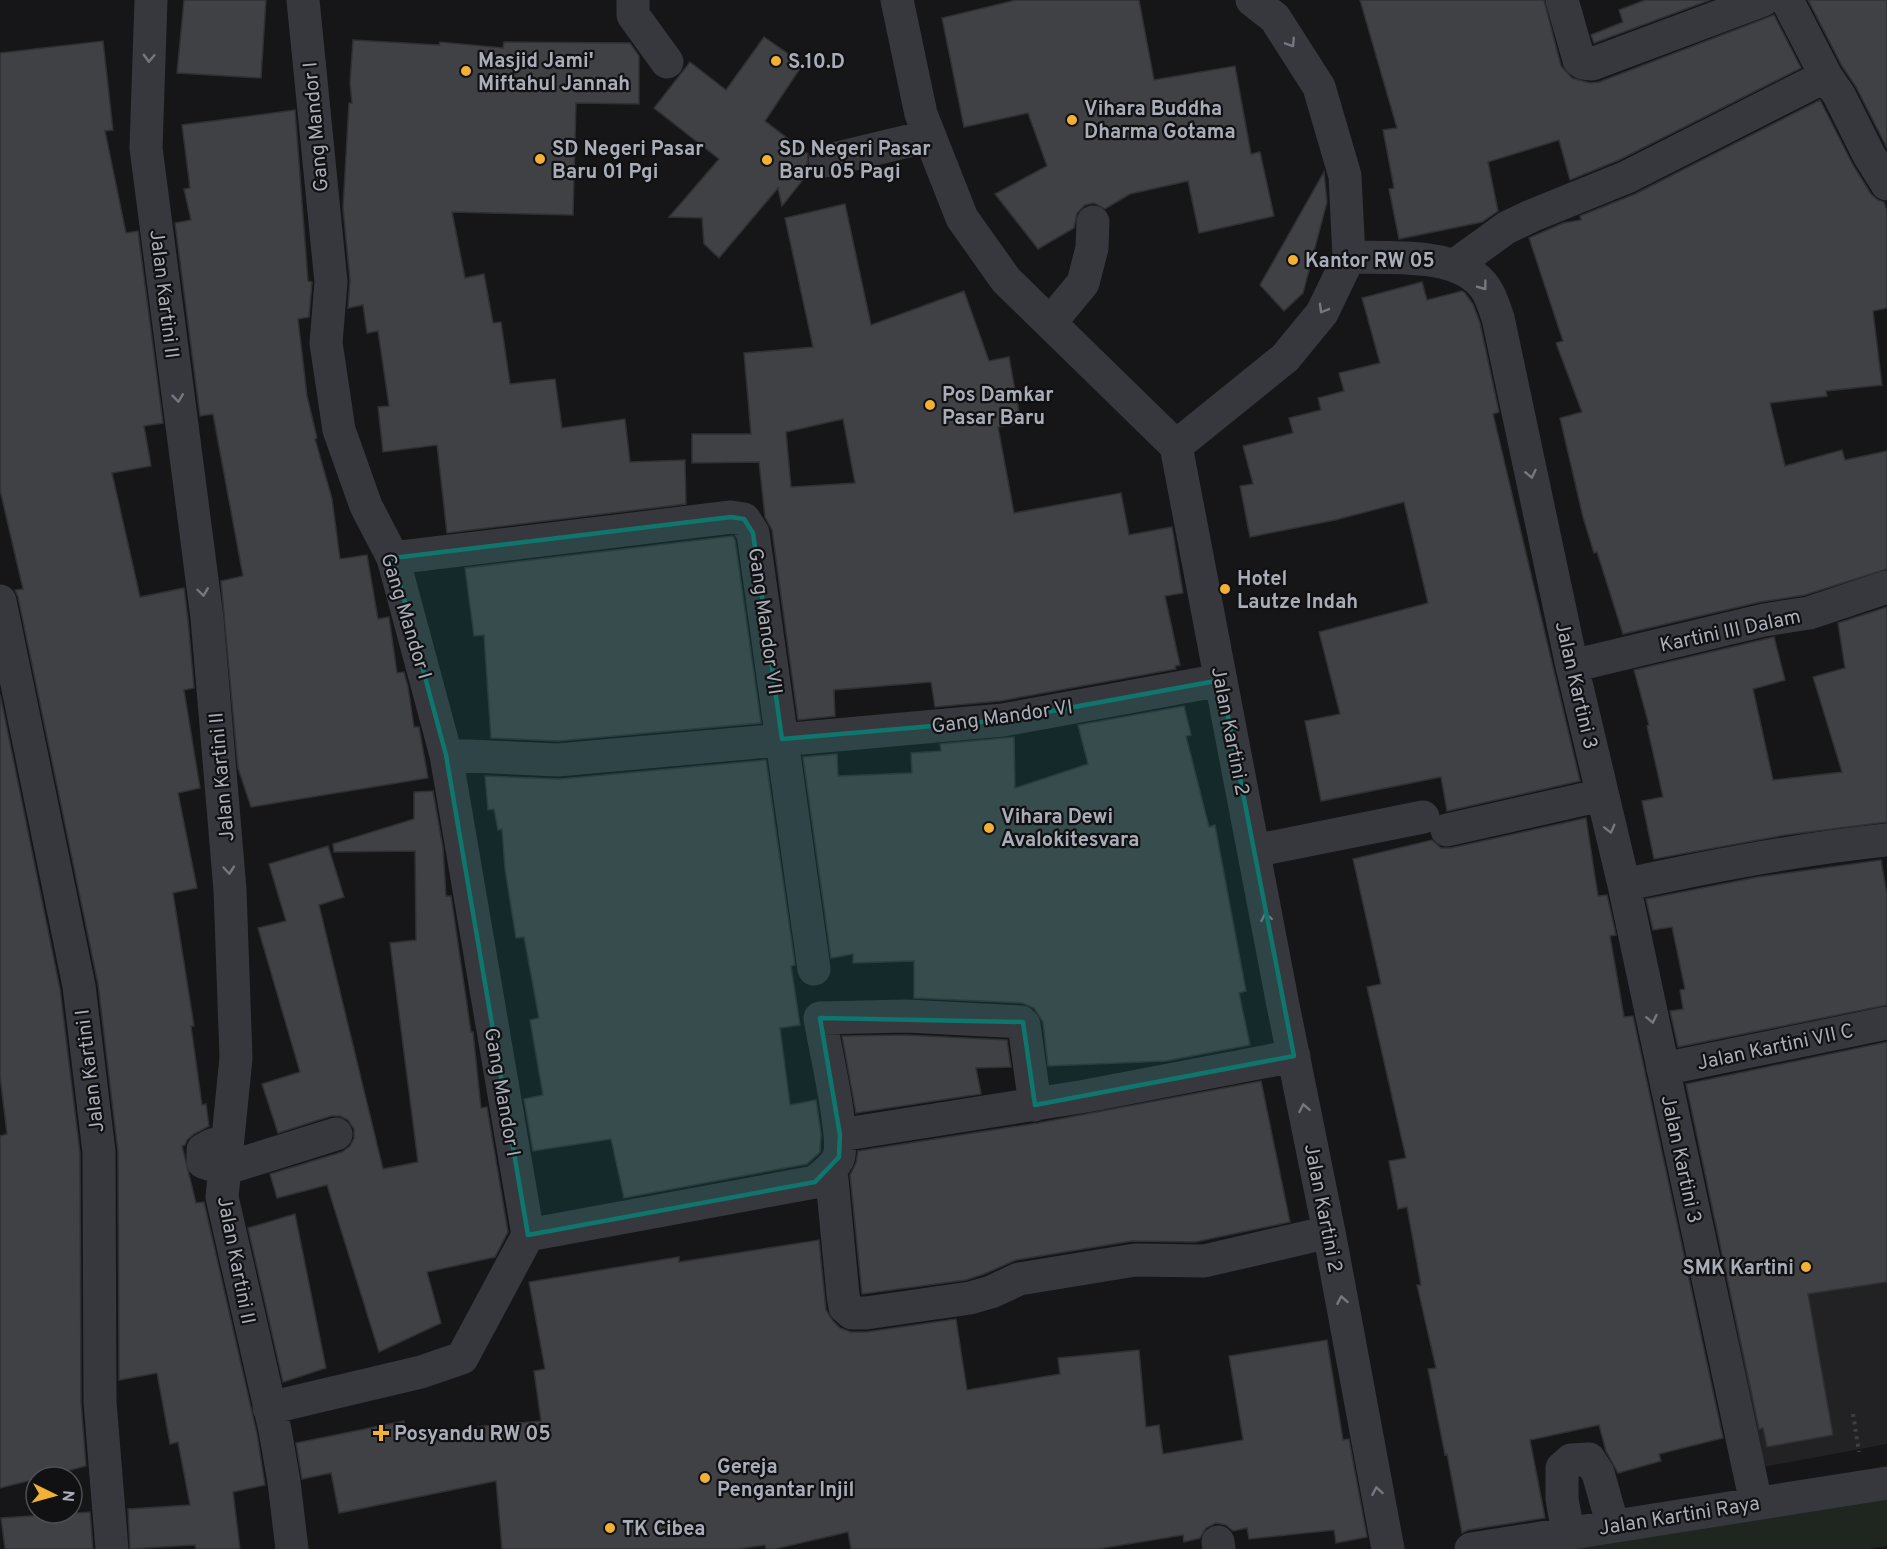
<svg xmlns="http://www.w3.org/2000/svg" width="1887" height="1549" font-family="Overpass,sans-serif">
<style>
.built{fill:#222225}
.green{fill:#1e261f}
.building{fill:#404145;stroke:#303034;stroke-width:1.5;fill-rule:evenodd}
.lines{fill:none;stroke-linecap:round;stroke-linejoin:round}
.path{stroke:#3d3f44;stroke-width:4;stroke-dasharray:3 4.5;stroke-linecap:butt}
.minor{stroke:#37383d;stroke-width:33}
.oneway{stroke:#757881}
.marked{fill:#0f766e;fill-opacity:0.2;stroke:#0f766e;stroke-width:4.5;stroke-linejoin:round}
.poi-dot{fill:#f2b134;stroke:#111113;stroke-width:2}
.labels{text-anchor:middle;stroke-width:4.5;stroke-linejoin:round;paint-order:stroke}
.poi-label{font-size:20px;font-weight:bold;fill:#a8adb8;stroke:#111113;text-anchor:start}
.street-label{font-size:20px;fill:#a8adb8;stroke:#111113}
</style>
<rect width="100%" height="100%" fill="#161618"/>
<!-- built -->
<path class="built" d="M 1887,1056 L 1887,1444 L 1763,1467 L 1690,1090 Z"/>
<!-- green -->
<path class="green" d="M 1887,1483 L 1887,1546 L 1868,1549 L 1471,1549 Z"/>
<!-- building -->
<path class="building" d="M 184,0 L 266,0 L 261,78 L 177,73 Z
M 1016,0 L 1139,0 L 1154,80 L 1235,66 L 1251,154 L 1260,152 L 1274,216 L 1199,233 L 1188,181 L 1130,194 L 1105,209 L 1094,203 L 1085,205 L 1077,213 L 1074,228 L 1038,249 L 995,194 L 1047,166 L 1028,113 L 964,127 L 942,18 Z
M 1360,0 L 1544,0 L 1561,66 L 1572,78 L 1590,83 L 1599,82 L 1774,15 L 1801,68 L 1619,160 L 1570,180 L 1559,140 L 1488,162 L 1498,211 L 1482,222 L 1399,239 L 1389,189 L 1394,188 L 1383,130 L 1397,128 Z
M 1645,0 L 1710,0 L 1594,43 L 1591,35 L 1623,22 L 1619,10 Z
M 1808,0 L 1887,0 L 1887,148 L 1856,87 L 1842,66 Z
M 764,37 L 803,64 L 765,121 L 808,154 L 807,165 L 810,171 L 782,206 L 778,188 L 719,258 L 704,244 L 702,218 L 669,217 L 719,159 L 654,108 L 690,62 L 726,90 Z
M 353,40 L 439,45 L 440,42 L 503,48 L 504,42 L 630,43 L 639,56 L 639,104 L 576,103 L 573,215 L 452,212 L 465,278 L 484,274 L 493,323 L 501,322 L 510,384 L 555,379 L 562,428 L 625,419 L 630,462 L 685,460 L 686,504 L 447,533 L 437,445 L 383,452 L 378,407 L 389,406 L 378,331 L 367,333 L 363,305 L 348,308 L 350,280 L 343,208 L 349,103 L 352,103 L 350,83 Z
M 103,41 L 113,130 L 105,131 L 126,233 L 138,231 L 163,423 L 144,426 L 151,466 L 112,473 L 140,597 L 184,588 L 188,620 L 194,688 L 184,690 L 200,788 L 178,793 L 197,888 L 173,893 L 194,1026 L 191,1026 L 202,1105 L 206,1104 L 209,1126 L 194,1134 L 187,1140 L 185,1145 L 182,1146 L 196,1203 L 204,1202 L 257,1434 L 265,1485 L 233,1492 L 240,1549 L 196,1549 L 195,1545 L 130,1549 L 128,1509 L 190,1505 L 178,1442 L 170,1444 L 157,1373 L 119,1380 L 118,1152 L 98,984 L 18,597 L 15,590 L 23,589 L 0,490 L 0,53 Z
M 1820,100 L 1853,165 L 1871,194 L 1878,200 L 1884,202 L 1887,211 L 1887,308 L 1873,311 L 1882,385 L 1826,391 L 1827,396 L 1770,403 L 1785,466 L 1842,450 L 1845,460 L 1887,451 L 1887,569 L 1805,595 L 1760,602 L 1623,634 L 1597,552 L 1594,553 L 1583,517 L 1560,418 L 1582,412 L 1556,343 L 1563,341 L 1529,238 L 1563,223 L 1581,220 L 1580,216 L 1635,194 Z
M 295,110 L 308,281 L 312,282 L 309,317 L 298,319 L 307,396 L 317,438 L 315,439 L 332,499 L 340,559 L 367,555 L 378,619 L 389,617 L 397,673 L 404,672 L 408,687 L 414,727 L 419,727 L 428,778 L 251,807 L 238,768 L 221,581 L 243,576 L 213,414 L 200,416 L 175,223 L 191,220 L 184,189 L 190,188 L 182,125 Z
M 1324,172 L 1327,202 L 1303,293 L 1284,311 L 1260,285 Z
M 845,204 L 871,325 L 964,291 L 989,361 L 1009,357 L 1021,423 L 998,427 L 1014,513 L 1121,493 L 1129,535 L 1172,527 L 1183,593 L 1165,596 L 1180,665 L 1175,666 L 1176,669 L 1000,701 L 935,707 L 931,682 L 834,690 L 835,716 L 798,720 L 772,530 L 765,517 L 759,462 L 692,463 L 692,434 L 751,434 L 744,353 L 813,347 L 785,218 ZM 843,419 L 855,483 L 791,487 L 786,432 Z
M 1422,282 L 1427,300 L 1462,291 L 1465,293 L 1473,304 L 1480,323 L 1499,412 L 1493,414 L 1580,781 L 1447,811 L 1441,777 L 1321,801 L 1305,721 L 1340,714 L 1319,632 L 1428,603 L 1404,502 L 1335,520 L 1250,537 L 1240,486 L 1253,484 L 1243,446 L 1293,433 L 1289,418 L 1321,410 L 1318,398 L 1344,391 L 1339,373 L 1380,363 L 1362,298 Z
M 733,536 L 735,540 L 761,723 L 558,741 L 491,738 L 484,635 L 474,636 L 465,568 Z
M 1887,607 L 1887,822 L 1785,835 L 1654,859 L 1642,801 L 1663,797 L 1647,726 L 1649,725 L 1634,670 L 1774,637 L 1785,680 L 1753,689 L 1773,780 L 1842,772 L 1813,677 L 1845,668 L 1838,623 Z
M 0,694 L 60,989 L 80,1153 L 81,1402 L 86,1466 L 44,1477 L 36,1477 L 36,1479 L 0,1488 L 0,1136 L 7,1134 L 0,1076 Z
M 1184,706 L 1191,735 L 1186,736 L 1209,827 L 1215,825 L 1246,991 L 1239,993 L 1250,1045 L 1166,1061 L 1048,1066 L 1043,1022 L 1034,1008 L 1022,1003 L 914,998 L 914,961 L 853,963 L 853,954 L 831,958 L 803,757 L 837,754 L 838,776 L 912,773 L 911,753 L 941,751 L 940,744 L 1014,737 L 1015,788 L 1088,764 L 1078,725 Z
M 766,760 L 795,965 L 791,966 L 800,1025 L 780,1028 L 790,1105 L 816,1100 L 821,1134 L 820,1152 L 807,1164 L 624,1198 L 611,1139 L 533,1151 L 524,1099 L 543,1095 L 530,1020 L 539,1018 L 524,937 L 516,938 L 505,869 L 502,829 L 498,830 L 494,809 L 488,810 L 485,776 L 560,779 Z
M 433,791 L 443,848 L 446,896 L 451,896 L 471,1032 L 473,1032 L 481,1108 L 487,1107 L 508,1232 L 495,1257 L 427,1272 L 441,1323 L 379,1352 L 327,1185 L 277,1198 L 270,1174 L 342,1152 L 350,1146 L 354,1138 L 354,1129 L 348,1120 L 340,1116 L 331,1116 L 278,1133 L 262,1084 L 300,1072 L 258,928 L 286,921 L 269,864 L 328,846 L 344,897 L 319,905 L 383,1169 L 418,1162 L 390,943 L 416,940 L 415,851 L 334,852 L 333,844 L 414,819 L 414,792 Z
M 1586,818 L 1598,896 L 1607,895 L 1616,935 L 1610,936 L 1624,1017 L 1633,1016 L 1723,1438 L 1659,1454 L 1661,1461 L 1618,1473 L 1606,1451 L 1599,1425 L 1530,1440 L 1545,1518 L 1468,1530 L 1462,1533 L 1447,1454 L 1445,1455 L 1428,1369 L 1436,1368 L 1417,1285 L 1421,1285 L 1407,1207 L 1398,1209 L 1389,1161 L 1406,1158 L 1367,987 L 1381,984 L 1353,859 L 1432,840 L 1441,848 L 1451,848 Z
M 1881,860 L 1887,894 L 1887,1005 L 1678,1047 L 1670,1011 L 1683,1009 L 1680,990 L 1685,989 L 1672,927 L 1653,930 L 1646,899 L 1758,877 Z
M 906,1035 L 1007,1040 L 1011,1067 L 976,1068 L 981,1094 L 856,1113 L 842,1036 Z
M 1887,1042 L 1887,1282 L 1808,1294 L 1833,1435 L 1767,1447 L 1763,1428 L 1759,1429 L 1686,1084 Z
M 1261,1081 L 1290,1222 L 1195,1242 L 1132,1241 L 1016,1260 L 984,1274 L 966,1280 L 862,1294 L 850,1175 L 856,1163 L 858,1151 L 1038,1123 Z
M 295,1214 L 326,1368 L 283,1382 L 248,1228 Z
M 819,1240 L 826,1310 L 833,1321 L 840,1328 L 851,1332 L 866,1332 L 956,1319 L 967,1390 L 1060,1374 L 1058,1358 L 1139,1350 L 1146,1427 L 1159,1425 L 1163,1454 L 1243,1440 L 1229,1356 L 1327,1340 L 1343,1440 L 1349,1439 L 1367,1537 L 1336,1543 L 1334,1530 L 1249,1539 L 1247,1528 L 1233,1531 L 1226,1525 L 1216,1523 L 1206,1528 L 1200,1538 L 1184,1542 L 1183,1535 L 1098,1549 L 851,1549 L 848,1532 L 775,1549 L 766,1549 L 765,1545 L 738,1549 L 502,1549 L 496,1481 L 339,1513 L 331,1473 L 302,1479 L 296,1443 L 404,1421 L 408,1441 L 484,1426 L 541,1421 L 534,1371 L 545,1369 L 529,1282 L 679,1257 L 679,1262 Z
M 90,1512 L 93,1549 L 5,1549 L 1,1518 Z"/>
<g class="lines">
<!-- path -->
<path class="path" d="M 1853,1414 L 1859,1452"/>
<!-- minor -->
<path class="minor" d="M 151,0 L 146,148 L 207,618 L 230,890 L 236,1058 L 222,1197 L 275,1430 L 284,1482 L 292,1549
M 303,0 L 331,282 L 326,343 L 339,430 L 366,506 L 393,558 L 446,755 L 528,1235
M 633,0 L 633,15 L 667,62
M 897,0 L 921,114 L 962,218 L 1006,280 L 1176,446 L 1282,1000 L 1329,1232 L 1388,1549
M 1562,0 L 1579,60 L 1583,63 L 1592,64 L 1763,0
M 1787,0 L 1826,76 L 1839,95 L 1869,155 L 1887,184
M 825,161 L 929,136
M 1349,257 C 1387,258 1447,253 1476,278 C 1489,288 1493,304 1498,318 L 1572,666 L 1624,885 L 1756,1503
M 1455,265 L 1506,228 L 1531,216 L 1627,177 L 1826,76
M 1050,323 L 1083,283 L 1092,248 L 1093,222
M 1176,446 L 1285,358 L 1322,313 L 1349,257 L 1345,176 L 1319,87 L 1275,18 L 1252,0
M 393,558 L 731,517 L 744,519 L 753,533 L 814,969
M 0,601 L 79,986 L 99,1152 L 100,1402 L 112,1549
M 1572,666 L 1764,620 L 1809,613 L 1887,587
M 446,755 L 558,760 L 1003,720 L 1221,680
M 1447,830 L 1602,795
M 1254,851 L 1423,817
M 1624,885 C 1710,866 1799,849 1887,840
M 1663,1069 L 1887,1023
M 840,1135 L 1086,1096 L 1294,1056
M 225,1165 L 212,1165 L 203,1162 L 203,1150 L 212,1145 L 227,1142
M 224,1169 L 336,1134
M 831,1169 L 843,1295 L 845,1307 L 852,1313 L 866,1313 L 970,1298 L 991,1292 L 1019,1279 L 1135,1260 L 1204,1261 L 1329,1232
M 528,1235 L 815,1182 C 823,1175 833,1169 838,1159 C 847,1140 824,1044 820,1018 L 906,1016 L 1021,1022 L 1024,1025 L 1035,1105
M 269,1408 L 421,1372 L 462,1358 L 528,1235
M 1568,1533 L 1562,1499 L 1562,1468 L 1571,1460 L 1589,1459 L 1598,1473 L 1613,1526
M 1218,1542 L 1219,1549
M 1471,1549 L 1887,1483"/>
</g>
<!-- one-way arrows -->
<defs><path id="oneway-chevron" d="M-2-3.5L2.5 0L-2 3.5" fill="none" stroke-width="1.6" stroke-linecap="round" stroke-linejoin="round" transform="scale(1.5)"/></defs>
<g class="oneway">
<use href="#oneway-chevron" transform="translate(1291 43) rotate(57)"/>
<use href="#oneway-chevron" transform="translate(149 58) rotate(92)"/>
<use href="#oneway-chevron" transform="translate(1483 286) rotate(53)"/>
<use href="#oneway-chevron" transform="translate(1323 309) rotate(120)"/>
<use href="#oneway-chevron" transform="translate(178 398) rotate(83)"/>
<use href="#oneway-chevron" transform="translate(1531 474) rotate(78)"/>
<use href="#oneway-chevron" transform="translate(203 592) rotate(82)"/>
<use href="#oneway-chevron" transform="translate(1610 829) rotate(76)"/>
<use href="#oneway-chevron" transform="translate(229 870) rotate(85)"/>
<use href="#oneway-chevron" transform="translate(1266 917) rotate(-101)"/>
<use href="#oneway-chevron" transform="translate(1652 1019) rotate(78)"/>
<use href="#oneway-chevron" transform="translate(1304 1108) rotate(-101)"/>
<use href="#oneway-chevron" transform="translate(1342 1300) rotate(-100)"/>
<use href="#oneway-chevron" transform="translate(1377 1491) rotate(-100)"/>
</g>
<!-- marked area -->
<path class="marked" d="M 731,517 L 744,519 L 753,533 L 782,739 L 1003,720 L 1221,680 L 1294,1056 L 1035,1105 L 1023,1022 L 820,1018 L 840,1135 L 839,1157 L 815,1182 L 528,1235 L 446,755 L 393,558 Z"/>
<!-- markers -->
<g class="poi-dot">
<circle cx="776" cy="61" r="6"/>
<circle cx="466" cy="71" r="6"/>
<circle cx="1072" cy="120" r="6"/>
<circle cx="540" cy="159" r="6"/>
<circle cx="767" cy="160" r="6"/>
<circle cx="1293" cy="260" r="6"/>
<circle cx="930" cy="405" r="6"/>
<circle cx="1225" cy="589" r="6"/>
<circle cx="989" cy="828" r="6"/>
<circle cx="1806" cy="1267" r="6"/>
<path d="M378 1424h6v6h6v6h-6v6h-6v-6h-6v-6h6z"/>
<circle cx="705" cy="1478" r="6"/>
<circle cx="610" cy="1528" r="6"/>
</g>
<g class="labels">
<!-- poi labels -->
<g class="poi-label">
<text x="478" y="67">Masjid Jami'<tspan x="478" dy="23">Miftahul Jannah</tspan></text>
<text x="788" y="68">S.10.D</text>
<text x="1084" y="115">Vihara Buddha<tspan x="1084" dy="23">Dharma Gotama</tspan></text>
<text x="552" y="155">SD Negeri Pasar<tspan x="552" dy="23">Baru 01 Pgi</tspan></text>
<text x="779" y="155">SD Negeri Pasar<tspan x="779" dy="23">Baru 05 Pagi</tspan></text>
<text x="1305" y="267">Kantor RW 05</text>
<text x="942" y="401">Pos Damkar<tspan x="942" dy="23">Pasar Baru</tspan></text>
<text x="1237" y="585">Hotel<tspan x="1237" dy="23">Lautze Indah</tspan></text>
<text x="1001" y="823">Vihara Dewi<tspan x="1001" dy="23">Avalokitesvara</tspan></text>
<text x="1794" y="1274" text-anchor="end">SMK Kartini</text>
<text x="394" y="1440">Posyandu RW 05</text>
<text x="717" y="1473">Gereja<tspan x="717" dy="23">Pengantar Injil</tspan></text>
<text x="622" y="1535">TK Cibea</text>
</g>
<!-- street labels -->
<g class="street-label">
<text transform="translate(315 127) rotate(-95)" y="7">Gang Mandor I</text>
<text transform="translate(165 294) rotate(83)" y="7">Jalan Kartini II</text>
<text transform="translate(407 616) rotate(73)" y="7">Gang Mandor I</text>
<text transform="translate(766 621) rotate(82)" y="7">Gang Mandor VII</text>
<text transform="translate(1730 630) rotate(-12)" y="7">Kartini III Dalam</text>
<text transform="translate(1577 685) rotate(77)" y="7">Jalan Kartini 3</text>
<text transform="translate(1002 716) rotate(-8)" y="7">Gang Mandor VI</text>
<text transform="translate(1231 731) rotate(79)" y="7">Jalan Kartini 2</text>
<text transform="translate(221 777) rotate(-95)" y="7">Jalan Kartini II</text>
<text transform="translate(1775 1046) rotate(-12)" y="7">Jalan Kartini VII C</text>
<text transform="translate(89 1071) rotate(-97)" y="7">Jalan Kartini I</text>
<text transform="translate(503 1092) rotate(80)" y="7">Gang Mandor I</text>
<text transform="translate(1682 1159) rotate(78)" y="7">Jalan Kartini 3</text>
<text transform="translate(1324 1208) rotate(79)" y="7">Jalan Kartini 2</text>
<text transform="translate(237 1260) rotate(79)" y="7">Jalan Kartini II</text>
<text transform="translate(1679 1515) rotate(-9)" y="7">Jalan Kartini Raya</text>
</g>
</g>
<!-- north arrow -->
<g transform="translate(54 1495) rotate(95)"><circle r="28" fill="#111113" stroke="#4d4f55" stroke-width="1.5"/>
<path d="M0-4.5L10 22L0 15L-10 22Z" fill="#f2b134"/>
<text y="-9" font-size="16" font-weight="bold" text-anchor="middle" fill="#a8adb8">N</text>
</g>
</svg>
